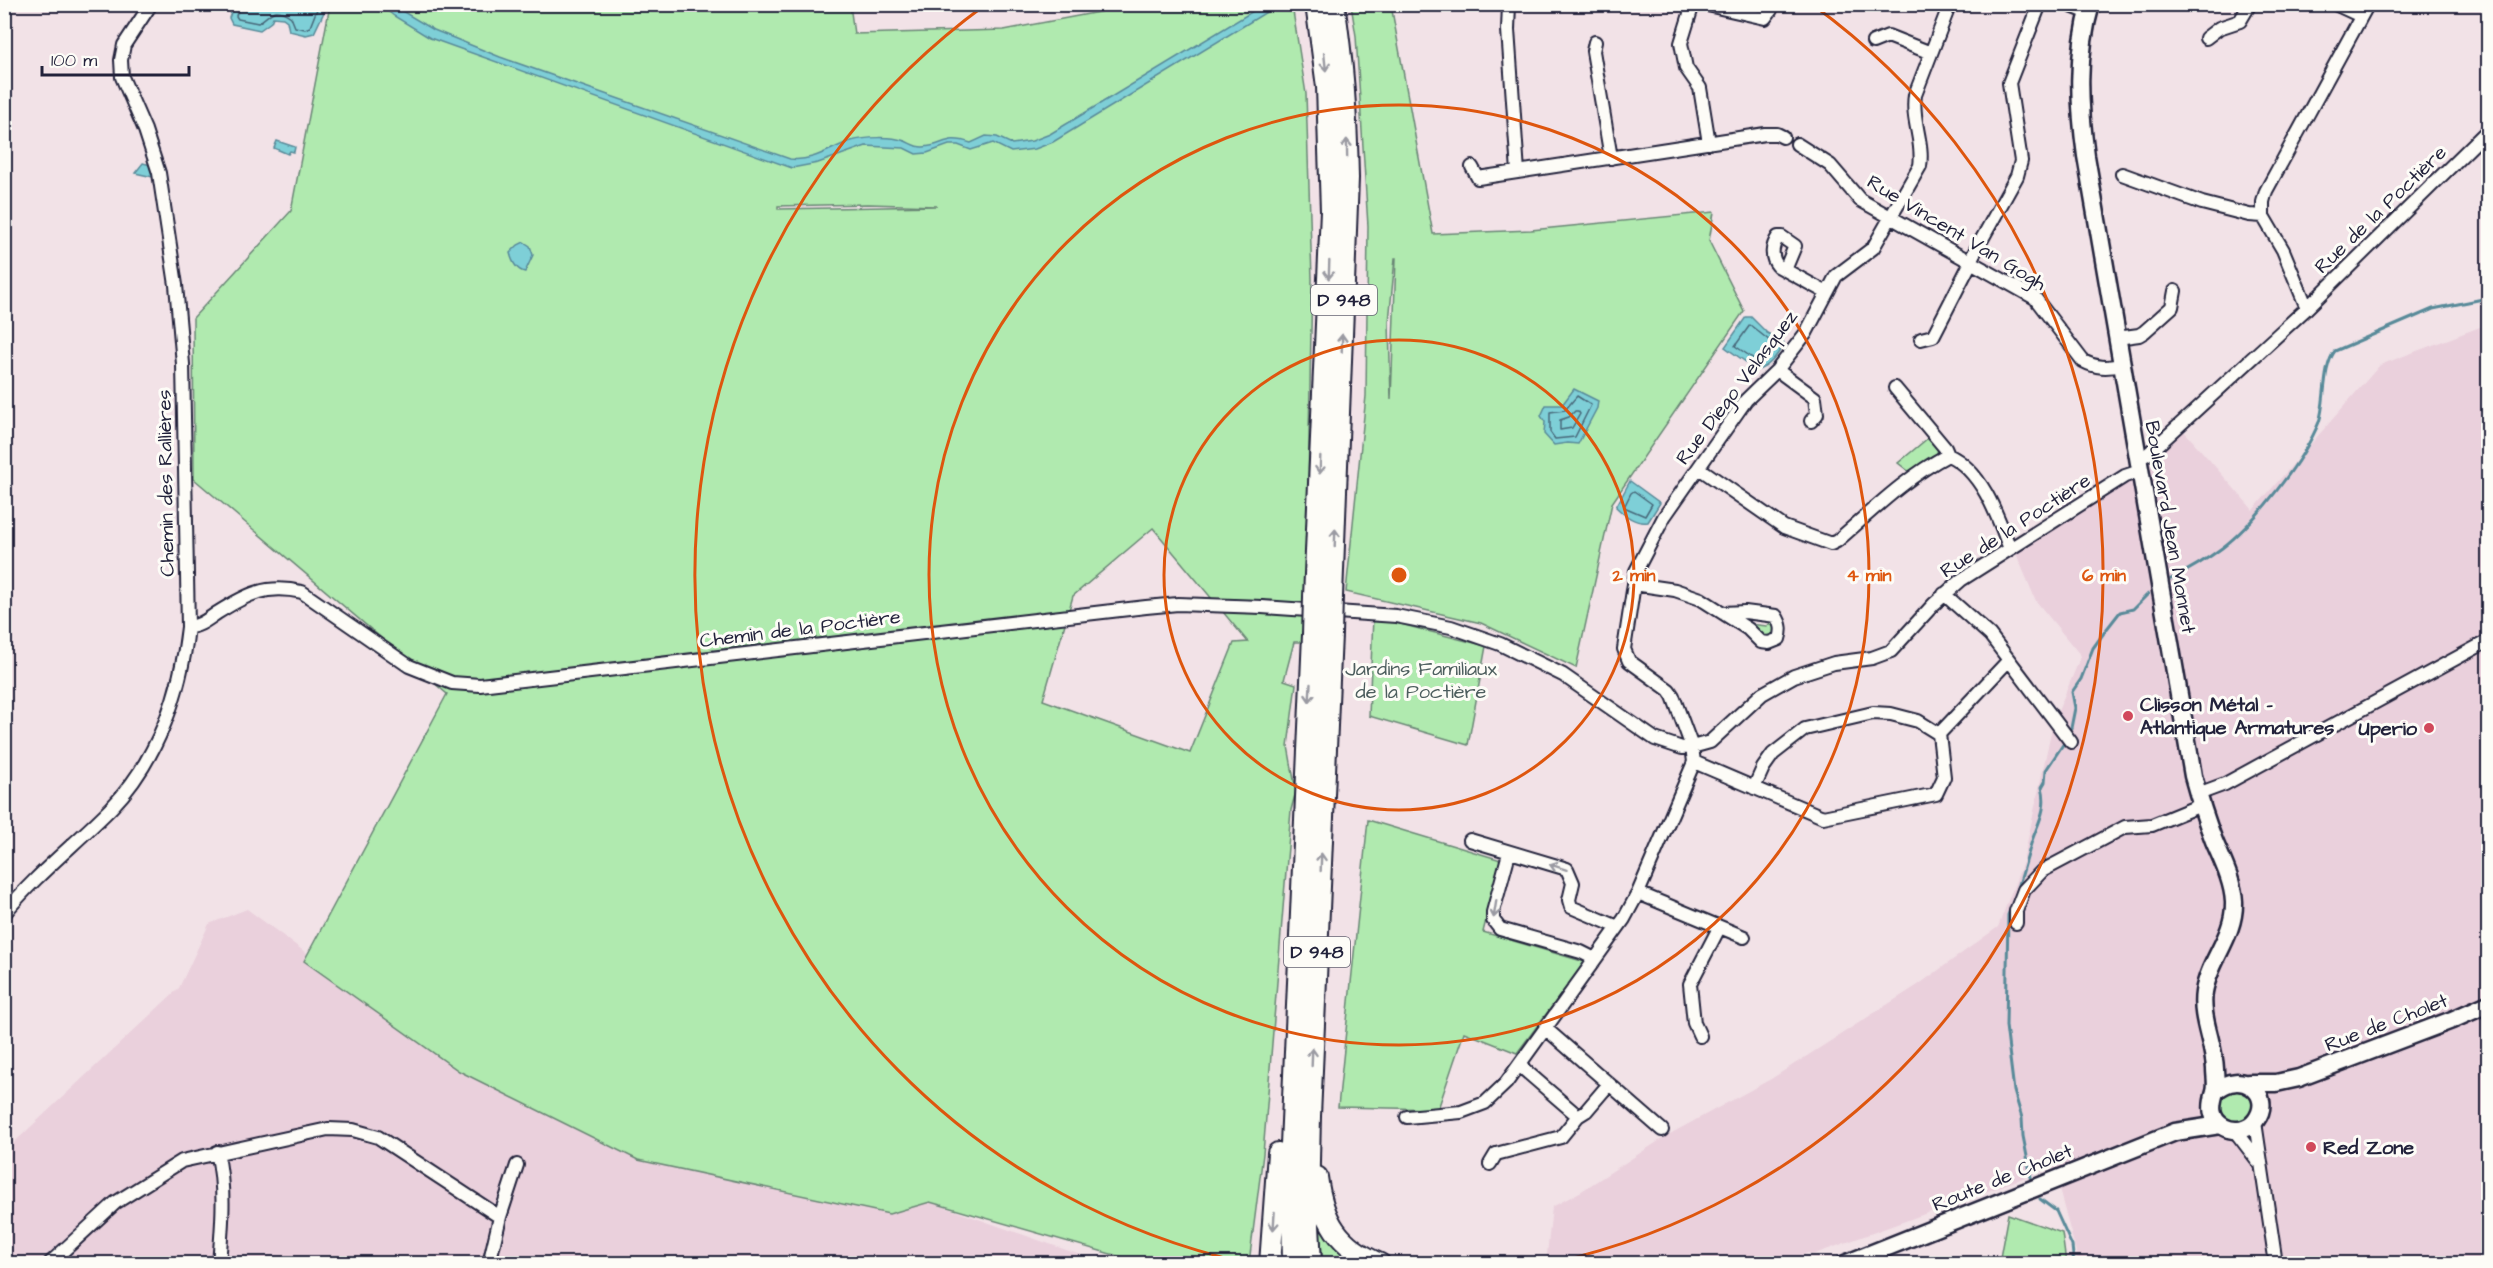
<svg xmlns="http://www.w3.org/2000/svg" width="2493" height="1268" font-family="'Architects Daughter',sans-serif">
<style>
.built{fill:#ead0dc}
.green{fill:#b0eaaf;stroke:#698675;stroke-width:1.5;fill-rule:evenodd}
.water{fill:#7ecfd7;stroke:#598a99;stroke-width:1.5}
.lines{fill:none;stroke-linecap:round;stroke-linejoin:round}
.shore{stroke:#476779;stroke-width:1.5}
.stream{stroke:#598a99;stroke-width:3}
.minor-casing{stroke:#22223b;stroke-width:16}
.secondary-casing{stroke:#22223b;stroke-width:21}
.trunk-casing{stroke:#22223b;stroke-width:24}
.minor{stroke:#fdfcf7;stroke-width:12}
.secondary{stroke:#fdfcf7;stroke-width:16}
.trunk{stroke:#fdfcf7;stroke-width:20}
.trunk-bridge-casing{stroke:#22223b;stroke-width:24;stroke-linecap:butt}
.trunk-bridge{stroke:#fdfcf7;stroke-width:20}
.oneway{stroke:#9a9aa2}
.ring{fill:none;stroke:#de560e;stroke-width:3}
.poi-dot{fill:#d1495b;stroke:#fdfcf7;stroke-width:2}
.labels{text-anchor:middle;stroke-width:6;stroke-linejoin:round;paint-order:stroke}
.shield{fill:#fdfcf7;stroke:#646373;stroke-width:1.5}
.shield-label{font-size:18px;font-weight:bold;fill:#22223b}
.street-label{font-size:20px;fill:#22223b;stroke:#fdfcf7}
.park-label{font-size:20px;fill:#4d5e5e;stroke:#fdfcf7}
.poi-label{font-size:20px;font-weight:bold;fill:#22223b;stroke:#fdfcf7;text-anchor:start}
.centre{fill:#de560e;stroke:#fdfcf7;stroke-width:3}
.ring-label{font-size:18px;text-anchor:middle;font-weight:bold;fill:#de560e;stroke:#fdfcf7;stroke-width:6;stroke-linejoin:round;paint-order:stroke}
</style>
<rect width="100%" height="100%" fill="#f2e2e7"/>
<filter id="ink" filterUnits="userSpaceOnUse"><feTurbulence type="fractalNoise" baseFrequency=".0167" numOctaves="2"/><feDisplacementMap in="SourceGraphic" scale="12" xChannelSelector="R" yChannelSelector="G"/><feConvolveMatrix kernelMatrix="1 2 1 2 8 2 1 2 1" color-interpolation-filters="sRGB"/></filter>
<g filter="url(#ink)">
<!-- built -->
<path class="built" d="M 2488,324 L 2488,1263 L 2079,1263 L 2053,1167 L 1812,1255 L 1808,1253 L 1784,1263 L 1546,1264 L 1552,1207 L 1580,1192 L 1668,1135 L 1771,1079 L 1918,985 L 1998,927 L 2023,862 L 2053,723 L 2081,656 L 2036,601 L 2015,551 L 2184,431 L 2253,510 L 2380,365 Z
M 247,909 L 465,1071 L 889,1214 L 930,1202 L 1089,1258 L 1116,1263 L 5,1264 L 5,1151 L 179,988 L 209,924 Z"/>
<!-- green -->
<path class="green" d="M 330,5 L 850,5 L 854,34 L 1004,30 L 1136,5 L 1292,5 L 1306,94 L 1312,279 L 1305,642 L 1294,642 L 1284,680 L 1296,684 L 1288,746 L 1296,791 L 1291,810 L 1263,1154 L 1249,1263 L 1142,1263 L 930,1202 L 889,1214 L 638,1160 L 459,1071 L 304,961 L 447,694 L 194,479 L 193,318 L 291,211 ZM 868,204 L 937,206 L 778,209 L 778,206 ZM 1153,528 L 1248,642 L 1234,643 L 1190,753 L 1043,700 L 1073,596 Z
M 1351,5 L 1391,5 L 1433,234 L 1531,230 L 1714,212 L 1709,241 L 1744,311 L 1612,503 L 1576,668 L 1481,623 L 1346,592 L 1366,396 L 1368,226 L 1356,36 ZM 1395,258 L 1396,258 L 1391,400 L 1389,322 Z
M 1928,438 L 1938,449 L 1936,456 L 1911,473 L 1898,463 Z
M 1373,617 L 1486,646 L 1468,745 L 1369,716 Z
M 1742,617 L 1754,618 L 1748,622 L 1749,624 L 1767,626 L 1773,621 L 1776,635 L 1766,639 L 1741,618 Z
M 1368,820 L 1501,860 L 1483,932 L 1585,962 L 1517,1053 L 1464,1032 L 1438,1109 L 1338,1107 Z
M 2225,1089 L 2249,1090 L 2257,1107 L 2241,1126 L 2222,1120 L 2216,1101 Z
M 1317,1207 L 1365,1263 L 1323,1263 Z
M 2008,1214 L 2062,1233 L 2066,1263 L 1999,1263 Z"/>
<!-- water -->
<path class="water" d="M 234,5 L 325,5 L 325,10 L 314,33 L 306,35 L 289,31 L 287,21 L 283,18 L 273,17 L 271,22 L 260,30 L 232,24 L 229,18 Z
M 380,5 L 392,5 L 434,30 L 500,57 L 790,159 C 813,162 830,148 851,141 C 866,137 890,136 905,141 C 912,144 915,147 923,147 C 945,146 945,134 971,143 L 986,136 L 997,137 L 1012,144 L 1032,141 L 1050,134 L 1263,5 L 1278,5 L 1053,142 L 1035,149 L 1011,152 L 993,143 L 971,150 L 958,145 L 949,145 L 927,153 L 916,154 L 904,148 L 866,146 L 818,163 L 792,168 L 430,38 L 394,16 Z
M 277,141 L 295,147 L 294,152 L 290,151 L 288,154 L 274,148 Z
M 143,163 L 151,165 L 153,177 L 135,173 Z
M 524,242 L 530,246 L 533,255 L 525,272 C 516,270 512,261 510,253 L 518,245 Z
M 1746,317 L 1751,317 L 1767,333 L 1783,341 L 1784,344 C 1778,354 1769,368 1757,370 L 1725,347 Z
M 1574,389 L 1598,401 L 1597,408 L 1578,444 L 1567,443 L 1554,445 L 1544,434 L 1545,422 L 1541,416 L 1546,405 L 1562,405 Z
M 1630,481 L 1660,503 L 1648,522 C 1636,524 1624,515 1616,507 Z"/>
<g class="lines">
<!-- shore -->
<path class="shore" d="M 239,4 L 236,16 L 238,19 L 258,23 C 271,15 274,4 291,17 L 295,27 L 305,29 L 310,27 L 319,4
M 1750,325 L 1775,345 L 1771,353 L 1760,363 L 1735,346 Z
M 1577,396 L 1591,405 L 1575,437 L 1555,439 L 1550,432 L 1550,412 L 1565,410 Z
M 1575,411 L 1578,411 L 1580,414 L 1572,428 L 1560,430 L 1560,420 L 1569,417 Z
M 1634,491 L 1652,504 L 1645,516 L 1624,507 L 1631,493 Z"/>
<!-- stream -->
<path class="stream" d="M 2171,579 C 2189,570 2206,560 2222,548 C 2255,523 2304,460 2319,422 C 2326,402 2322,367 2335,351 L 2433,309 L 2488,298
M 2071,728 L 2075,708 L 2072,692 L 2081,679 L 2093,648 L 2106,630 L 2120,612 L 2133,609 L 2148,594
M 2014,900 C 2020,883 2024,868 2029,851 C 2034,828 2049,812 2042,787 L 2045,782 L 2046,770 L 2064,743
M 2011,907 L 2008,915 L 2006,1026 L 2014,1091 L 2022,1118 L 2023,1136 L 2031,1177
M 2040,1199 L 2056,1211 L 2072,1246 L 2074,1264"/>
<defs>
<path id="minor" d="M 1509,4 L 1508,30 L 1518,172
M 1693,4 L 1681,43 L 1686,68 L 1700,88 L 1709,143
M 1703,4 L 1765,18 L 1771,10 L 1762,4
M 2066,4 L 2089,13
M 2335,4 L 2361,16
M 2206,38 L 2219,28 L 2240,21 L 2250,4
M 1595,42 L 1593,51 L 1611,158
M 1873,42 L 1888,36 L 1931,53
M 1797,144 L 1830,165 L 1860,200 L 2035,298 L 2083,361 C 2096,368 2107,368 2122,365
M 1472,167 L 1478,178 L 1765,134 L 1777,134 L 1783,137
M 2122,174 L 2202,203 L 2249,215 L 2263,216
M 1785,270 L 1795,246 L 1782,237 L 1778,237 C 1772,246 1770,257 1778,266 L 1827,293
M 2307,308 L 2283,250 L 2263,216 L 2263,202 L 2266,191 L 2368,4
M 2117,338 L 2139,335 L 2144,332 L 2172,307 L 2175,291
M 1921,339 L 1933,336 L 1969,266 L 1972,257 L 2017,176 L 2021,161 L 2009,83 L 2040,4
M 1777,370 L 1815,398 L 1817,414 L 1811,421
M 1895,388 L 1945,448 L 1948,455 C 1982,470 1998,517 2010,549
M 2138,459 L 2148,454 L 2307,308 L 2488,130
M 1699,468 L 1784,527 L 1831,544 L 1837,541 C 1873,510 1906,477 1948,455
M 1634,584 L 1675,590 L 1701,599 L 1748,629 L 1761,642 L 1769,643 L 1779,639 C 1782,630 1781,624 1776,616 L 1745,612 L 1723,613
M 1944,594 L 1990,635 L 2071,742
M 188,627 C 199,627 208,619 217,613 C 247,594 266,584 302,592 L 409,666 L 452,683 L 480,685 L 1146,607 L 1178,604 L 1262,607 L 1396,616 L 1451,627 L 1500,644 L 1563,675 L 1655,739 L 1682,748 L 1692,747 L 1710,742 L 1762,694 L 1794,676 L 1834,663 L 1872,658 L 1891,651 L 1934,604 L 1961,580 L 2125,476 L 2140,471
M 1694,762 L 1823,817 L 1936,794 L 1944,777 L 1939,734 L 2009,660
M 1754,788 L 1763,768 L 1773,754 L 1805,729 L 1873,713 L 1891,714 L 1918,721 L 1939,734
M 2198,794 L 2225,784 L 2488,641
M 1470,840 L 1567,869 L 1573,883 L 1569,900 L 1571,907 L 1618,927
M 1509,853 L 1493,912 L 1493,920 L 1500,929 L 1581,952 L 1595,959
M 1638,893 L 1744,937
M 4,914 C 36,874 77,843 112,807 C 158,759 181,692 188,627 L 183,364 L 176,285 L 159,173 L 145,130 L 122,77 L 121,60 L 124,45 L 151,4
M 2016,923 L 2016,911 L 2024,890 L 2042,871 L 2125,827 L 2152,825 L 2201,805
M 1545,1028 L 1662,1130
M 1700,1036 L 1694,1023 L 1690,984 L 1719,928
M 1519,1065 L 1578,1116
M 1407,1117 L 1461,1112 L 1485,1103 L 1506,1083 L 1624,919 L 1638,893 L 1694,762 L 1692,747 L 1673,696 L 1669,690 L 1629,661 L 1624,649 L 1636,571 L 1664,517 L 1746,400 L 1777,370 L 1806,333 L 1836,276 L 1873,248 L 1920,166 C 1924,142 1911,120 1915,95 L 1950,4
M 2255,1122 L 2276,1264
M 2235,1131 L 2258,1161
M 217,1152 C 226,1190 222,1225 219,1264
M 1490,1164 L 1496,1154 L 1561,1137 L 1578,1116 L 1586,1111 L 1609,1084
M 49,1264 L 115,1203 L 182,1161 L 328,1129 L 353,1130 L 378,1137 L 500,1217
M 489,1264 L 500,1217 L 517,1165"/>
<path id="secondary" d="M 2091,4 C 2076,55 2079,105 2086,156 L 2193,776 C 2199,798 2206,820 2214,841 C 2222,860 2233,881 2234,902 C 2235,936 2209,960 2204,992 C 2200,1018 2214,1043 2215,1069 C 2215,1076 2217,1085 2215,1092 C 2211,1105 2209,1119 2224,1127 C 2235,1133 2249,1130 2256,1120 C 2275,1094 2240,1068 2216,1091
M 2248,1083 L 2276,1083 L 2299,1078 L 2452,1020 L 2488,1004
M 1845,1264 L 2175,1132 L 2220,1125"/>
<path id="trunk" d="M 1332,596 L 1348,178 C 1347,119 1343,62 1334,4
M 1314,597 L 1331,211 L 1327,87 L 1316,4
M 1317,1177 C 1323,1221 1338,1246 1380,1264
M 1270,1264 L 1278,1153
M 1293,1264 L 1291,1145 L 1313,635
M 1311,1264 L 1308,1206 L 1310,1116 L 1331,634"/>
</defs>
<!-- minor casing -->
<use href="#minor" class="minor-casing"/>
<!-- secondary casing -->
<use href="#secondary" class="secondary-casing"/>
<!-- trunk casing -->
<use href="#trunk" class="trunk-casing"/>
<!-- minor -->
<use href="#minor" class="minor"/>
<!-- secondary -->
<use href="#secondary" class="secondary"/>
<!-- trunk -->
<use href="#trunk" class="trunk"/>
<defs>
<path id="trunk-bridge" d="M 1331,634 L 1332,596
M 1313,635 L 1314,597"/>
</defs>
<!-- trunk-bridge casing -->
<use href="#trunk-bridge" class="trunk-bridge-casing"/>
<!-- trunk-bridge -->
<use href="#trunk-bridge" class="trunk-bridge"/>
</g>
<!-- one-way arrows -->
<defs><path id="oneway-shaft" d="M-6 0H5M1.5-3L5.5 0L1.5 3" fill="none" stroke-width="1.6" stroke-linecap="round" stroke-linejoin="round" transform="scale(1.5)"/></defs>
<g class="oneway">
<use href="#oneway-shaft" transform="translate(1325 62) rotate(84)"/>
<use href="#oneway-shaft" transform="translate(1347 148) rotate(-91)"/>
<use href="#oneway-shaft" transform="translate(1329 270) rotate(92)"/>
<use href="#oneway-shaft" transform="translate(1342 343) rotate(-88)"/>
<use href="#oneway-shaft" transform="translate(1320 465) rotate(92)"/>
<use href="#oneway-shaft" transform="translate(1335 538) rotate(-88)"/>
<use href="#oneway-shaft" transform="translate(1310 693) rotate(93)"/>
<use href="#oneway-shaft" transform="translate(1321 862) rotate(-88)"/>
<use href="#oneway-shaft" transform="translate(1558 867) rotate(-162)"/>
<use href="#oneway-shaft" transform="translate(1495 909) rotate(99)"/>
<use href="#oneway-shaft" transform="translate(1312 1057) rotate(-88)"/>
<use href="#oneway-shaft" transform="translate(1274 1221) rotate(94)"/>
</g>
</g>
<!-- distance rings -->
<g class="ring">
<circle cx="1399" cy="575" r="235"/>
<circle cx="1399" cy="575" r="470"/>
<path d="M1246 1263A705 705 0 0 1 985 5M1813 5A705 705 0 0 1 1552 1263"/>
</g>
<!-- markers -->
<g class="poi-dot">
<circle cx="2128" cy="716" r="6"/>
<circle cx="2429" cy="728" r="6"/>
<circle cx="2311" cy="1147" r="6"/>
</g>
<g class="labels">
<!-- shield labels -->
<g class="shield">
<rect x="1311" y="285" width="66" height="30" rx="4.5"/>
<rect x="1284" y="937" width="66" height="30" rx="4.5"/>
</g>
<g class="shield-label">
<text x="1344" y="306">D 948</text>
<text x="1317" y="958">D 948</text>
</g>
<!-- street labels -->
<g class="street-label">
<text transform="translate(2380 209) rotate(-44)" y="7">Rue de la Poctière</text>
<text transform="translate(1957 232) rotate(31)" y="7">Rue Vincent Van Gogh</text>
<text transform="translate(1736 387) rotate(-53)" y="7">Rue Diego Velasquez</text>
<text transform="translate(165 483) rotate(-91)" y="7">Chemin des Rallières</text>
<text transform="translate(2015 525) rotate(-33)" y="7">Rue de la Poctière</text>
<text transform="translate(2171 527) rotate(80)" y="7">Boulevard Jean Monnet</text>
<text transform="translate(800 628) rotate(-7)" y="7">Chemin de la Poctière</text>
<text transform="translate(2386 1022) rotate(-21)" y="7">Rue de Cholet</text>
<text transform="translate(2002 1177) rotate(-22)" y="7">Route de Cholet</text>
</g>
<!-- park labels -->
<g class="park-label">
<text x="1421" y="675">Jardins Familiaux<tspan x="1421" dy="23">de la Poctière</tspan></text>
</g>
<!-- poi labels -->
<g class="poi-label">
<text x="2140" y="711">Clisson Métal -<tspan x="2140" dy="23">Atlantique Armatures</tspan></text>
<text x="2417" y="735" text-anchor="end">Uperio</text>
<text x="2323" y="1154">Red Zone</text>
</g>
</g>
<circle cx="1399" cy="575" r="9" class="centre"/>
<g class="ring-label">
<text x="1634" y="581">2 min</text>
<text x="1869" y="581">4 min</text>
<text x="2104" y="581">6 min</text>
</g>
<!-- margin -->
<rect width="2493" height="1268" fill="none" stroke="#fdfcf7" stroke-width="24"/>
<rect x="12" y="12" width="2469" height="1244" fill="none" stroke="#22223b" stroke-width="2" filter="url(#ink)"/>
<!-- scale -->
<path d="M42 66v9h147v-9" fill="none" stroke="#22223b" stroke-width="3"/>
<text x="51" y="66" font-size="18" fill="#22223b" stroke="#fdfcf7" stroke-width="4.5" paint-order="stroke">100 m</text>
</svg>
